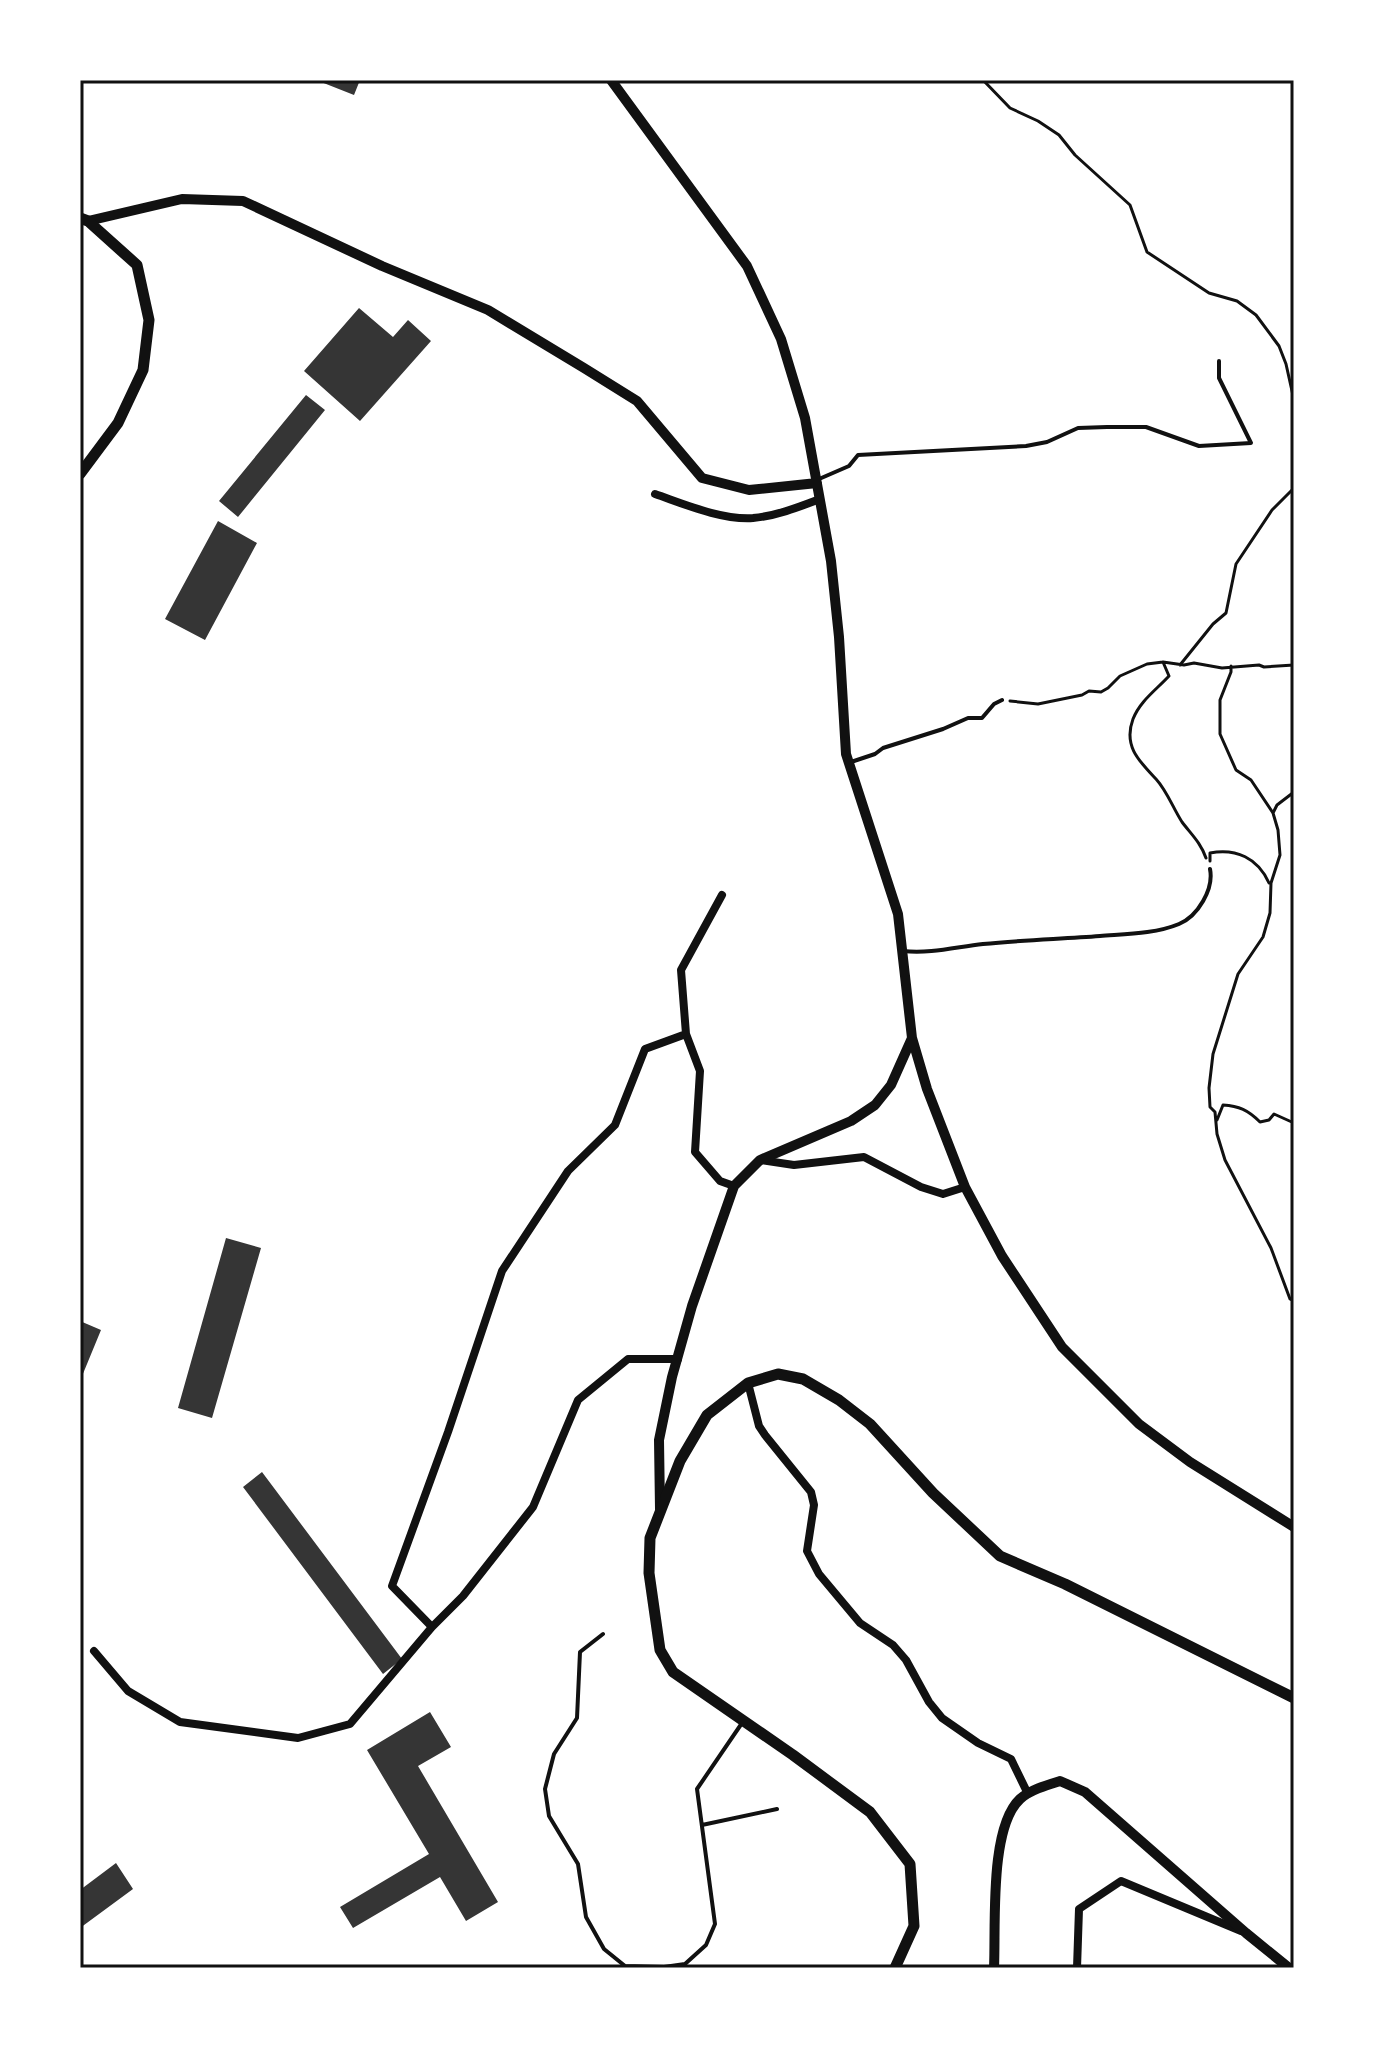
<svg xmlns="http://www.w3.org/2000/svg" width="1374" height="2048" font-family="'DM Sans',sans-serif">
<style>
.building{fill:#353535}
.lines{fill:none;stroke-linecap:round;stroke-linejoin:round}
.path{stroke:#111;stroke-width:3}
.service{stroke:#111;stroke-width:4}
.minor{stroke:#111;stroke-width:8}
.tertiary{stroke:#111;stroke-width:10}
.secondary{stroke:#111;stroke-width:11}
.neatline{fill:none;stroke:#111;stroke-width:3}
</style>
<rect width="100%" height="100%" fill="#fff"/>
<!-- building -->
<path class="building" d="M 316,80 L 360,80 L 354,95 Z
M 359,308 L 393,337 L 408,320 L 431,341 L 360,421 L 304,371 Z
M 306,395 L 325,410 L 238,517 L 219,501 Z
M 218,521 L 257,543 L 205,640 L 165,619 Z
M 226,1238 L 261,1248 L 212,1418 L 178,1408 Z
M 80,1321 L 101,1330 L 80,1381 Z
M 262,1472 L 402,1659 L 383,1674 L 243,1487 Z
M 430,1712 L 451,1747 L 418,1766 L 498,1902 L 466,1921 L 440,1877 L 353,1928 L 340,1907 L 429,1854 L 367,1750 Z
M 116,1863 L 133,1889 L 80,1928 L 80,1890 Z"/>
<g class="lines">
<!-- path -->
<path class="path" d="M 983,80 L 1010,108 L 1038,121 L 1059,135 L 1075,155 L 1130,205 L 1147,252 L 1209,293 L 1237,301 L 1256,315 L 1279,346 L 1286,364 L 1294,400
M 1163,662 L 1169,676 C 1156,690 1140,701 1133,719 C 1123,746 1139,761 1156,779 C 1167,791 1173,808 1182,822 C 1191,834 1201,843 1206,858
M 1180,665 L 1213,624 L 1226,613 L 1236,564 L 1272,510 L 1294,488
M 1231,666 L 1231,672 L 1220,700 L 1220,734 L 1236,770 L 1251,780 L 1273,813 L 1278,830 L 1280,855 L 1271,883 L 1270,913 L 1263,937 L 1238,974 L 1213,1054 L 1209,1088 L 1210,1107 L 1215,1112 L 1217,1134 L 1225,1160 L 1271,1248 L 1290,1299 L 1294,1301
M 1010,701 L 1038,704 L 1082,695 L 1089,691 L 1101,692 L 1108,688 L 1120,676 L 1147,664 L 1163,662 L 1184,665 L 1194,663 L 1222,668 L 1259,665 L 1264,667 L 1294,665
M 1273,813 L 1277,805 L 1294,792
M 1210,861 L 1210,853 C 1236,848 1258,858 1269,883 L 1271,883
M 1217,1120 L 1223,1105 C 1239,1106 1248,1110 1260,1122 L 1269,1120 L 1274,1114 L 1294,1123"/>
<!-- service -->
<path class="service" d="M 819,479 L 849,466 L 858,455 L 1026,446 L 1047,442 L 1078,428 L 1107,427 L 1146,427 L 1199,446 L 1251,443 L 1219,378 L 1219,361
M 851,762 L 875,754 L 883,748 L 943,729 L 968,718 L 982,718 L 994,704 L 1002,700
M 903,951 C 930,954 956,947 983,944 C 1022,940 1061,939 1100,936 C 1125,934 1155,934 1179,924 C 1198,916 1214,889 1210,869
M 603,1634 L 580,1652 L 577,1718 L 554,1754 L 545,1789 L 549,1816 L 578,1864 L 586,1917 L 604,1949 L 625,1966 L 664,1967 L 685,1964 L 706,1945 L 715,1924 L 697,1789 L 742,1723
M 702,1825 L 777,1809"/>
<!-- minor -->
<path class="minor" d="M 655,494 C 684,504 721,520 753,518 C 776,516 799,507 820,499
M 722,895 L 681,970 L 686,1034 L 700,1071 L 695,1152 L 720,1181 L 734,1186
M 760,1160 L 794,1165 L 864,1157 L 921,1187 L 943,1194 L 965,1187
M 748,1383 L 759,1426 L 765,1435 L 811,1492 L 814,1505 L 807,1551 L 819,1574 L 860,1623 L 893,1645 L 906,1660 L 929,1702 L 942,1718 L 978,1743 L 1011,1759 L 1028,1794
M 432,1627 L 392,1586 L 448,1432 L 502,1271 L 568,1171 L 615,1125 L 645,1049 L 686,1034
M 94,1651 L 128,1691 L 180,1722 L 298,1738 L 350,1724 L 432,1627 L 463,1596 L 533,1507 L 578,1400 L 628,1359 L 678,1359
M 1077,1968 L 1079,1909 L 1121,1881 L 1241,1931"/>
<!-- tertiary -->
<path class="tertiary" d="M 611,80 L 747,266 L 781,339 L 805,418 L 831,561 L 839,637 L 846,754 L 898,914 L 912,1038 L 891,1085 L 875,1105 L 851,1121 L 760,1160 L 734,1186 L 692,1306 L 672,1377 L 659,1440 L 660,1509
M 88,221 L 182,199 L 243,201 L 382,266 L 488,310 L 584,368 L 637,401 L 702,478 L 749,490 L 817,483
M 912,1038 L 927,1089 L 965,1187 L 1002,1256 L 1062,1347 L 1139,1424 L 1190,1462 L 1294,1527
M 994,1968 C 996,1926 989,1828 1020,1799 C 1030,1790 1047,1785 1060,1781 L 1085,1792 L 1246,1933 L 1289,1968"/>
<!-- secondary -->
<path class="secondary" d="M 80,218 L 88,221 L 137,265 L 149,320 L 143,370 L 118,423 L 80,474
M 895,1968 L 914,1926 L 910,1864 L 870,1812 L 793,1755 L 673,1672 L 660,1650 L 649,1573 L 650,1538 L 680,1461 L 707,1415 L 748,1383 L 778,1374 L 803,1379 L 839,1400 L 870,1424 L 933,1493 L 1000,1556 L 1065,1584 L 1294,1698"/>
</g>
<!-- border -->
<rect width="1374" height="2048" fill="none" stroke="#ffffff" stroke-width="164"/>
<rect x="82" y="82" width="1210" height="1884" class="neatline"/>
</svg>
